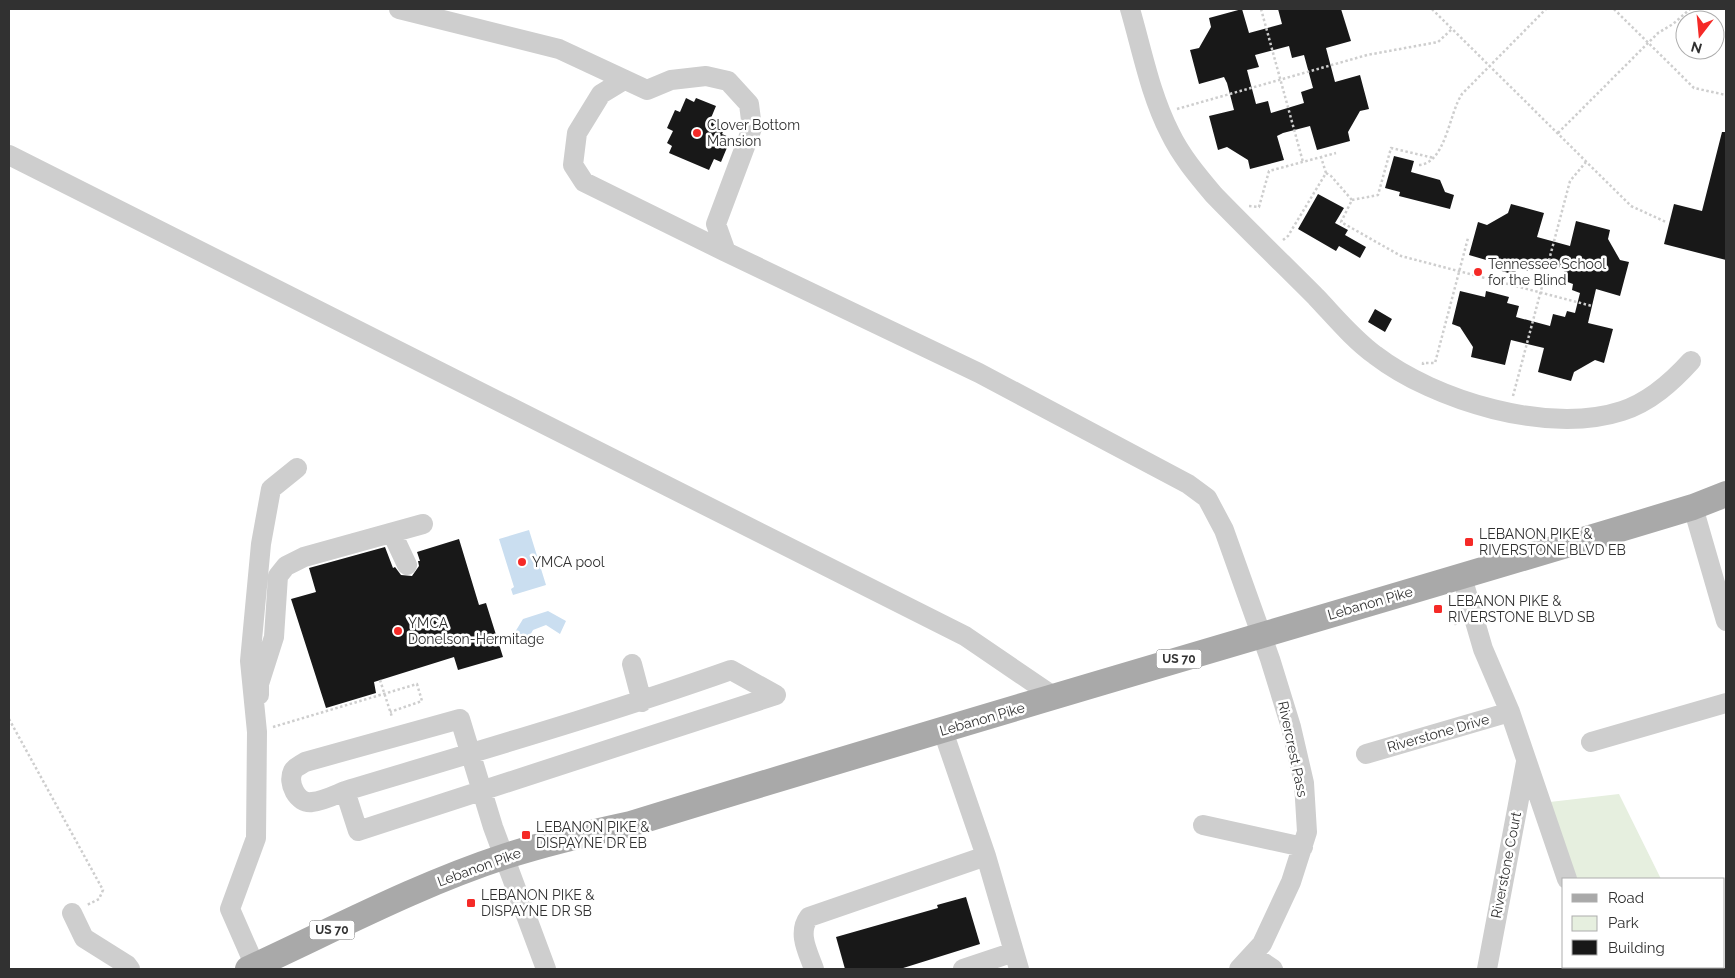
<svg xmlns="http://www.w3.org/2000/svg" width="1735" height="978" font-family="Raleway,sans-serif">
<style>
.green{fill:#e6efdf}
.water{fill:#cadef0}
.building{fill:#181818;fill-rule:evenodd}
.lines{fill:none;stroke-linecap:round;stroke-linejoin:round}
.path{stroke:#cecece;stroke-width:2.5;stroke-dasharray:2.5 2.5;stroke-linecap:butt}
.minor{stroke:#cecece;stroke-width:20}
.major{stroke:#a9a9a9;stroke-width:26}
.poi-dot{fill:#f52a27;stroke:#fff;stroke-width:2}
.labels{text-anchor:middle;stroke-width:5;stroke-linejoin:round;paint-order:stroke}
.shield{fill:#fff;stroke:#6f6f6f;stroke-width:1}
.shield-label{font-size:12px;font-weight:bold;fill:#313131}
.poi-label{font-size:14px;fill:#313131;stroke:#fff;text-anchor:start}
.street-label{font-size:14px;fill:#313131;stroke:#fff}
</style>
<rect width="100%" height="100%" fill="#fff"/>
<!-- green -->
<path class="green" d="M 1619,794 L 1661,879 L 1566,879 L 1541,803 Z
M 1596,967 L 1686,967 L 1686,969 L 1597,969 Z"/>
<!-- water -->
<path class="water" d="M 529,530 L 546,585 L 513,595 L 511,589 L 514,587 L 499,539 Z
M 548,611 L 566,621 L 560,634 L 546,625 L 533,630 L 525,644 L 512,637 L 523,619 Z"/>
<!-- building -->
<path class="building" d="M 1242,9 L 1249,33 L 1282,24 L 1278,9 L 1341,9 L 1351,41 L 1326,48 L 1335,82 L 1360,75 L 1369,109 L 1360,111 L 1348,132 L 1350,141 L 1317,150 L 1310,126 L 1283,133 L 1277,136 L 1284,160 L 1250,169 L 1248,160 L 1227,147 L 1218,150 L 1209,116 L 1234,110 L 1227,83 L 1224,77 L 1199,84 L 1190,50 L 1199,48 L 1211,27 L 1209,18 ZM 1289,46 L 1292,58 L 1304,55 L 1313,88 L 1301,92 L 1304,103 L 1271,113 L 1268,101 L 1256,104 L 1247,70 L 1259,67 L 1255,55 Z
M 686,98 L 694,102 L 696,98 L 716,106 L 711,118 L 727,124 L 722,134 L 731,138 L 721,162 L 714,159 L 709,170 L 669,153 L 672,146 L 667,143 L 673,131 L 667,128 L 675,110 L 680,112 Z
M 1722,132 L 1726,132 L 1726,260 L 1664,244 L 1674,204 L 1702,211 Z
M 1394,156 L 1414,161 L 1411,172 L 1440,180 L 1445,192 L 1454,195 L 1450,209 L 1399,196 L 1400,192 L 1385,188 Z
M 1318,194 L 1344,208 L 1335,223 L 1348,230 L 1345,235 L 1366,247 L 1360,258 L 1339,246 L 1336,251 L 1298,229 Z
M 1511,204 L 1544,213 L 1537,237 L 1570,246 L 1576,221 L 1610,230 L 1608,239 L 1620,260 L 1629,262 L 1620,296 L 1596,289 L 1588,323 L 1613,329 L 1604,363 L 1595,360 L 1574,372 L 1571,381 L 1538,372 L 1544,348 L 1511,340 L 1505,365 L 1471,357 L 1473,347 L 1460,327 L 1452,324 L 1460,291 L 1485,297 L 1486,291 L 1509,297 L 1507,303 L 1519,306 L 1516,317 L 1550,326 L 1553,314 L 1565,317 L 1567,311 L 1575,313 L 1580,293 L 1572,290 L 1573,284 L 1562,280 L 1565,269 L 1531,260 L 1528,271 L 1516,268 L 1515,275 L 1492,268 L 1493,262 L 1469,255 L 1478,222 L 1487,225 L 1508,213 Z
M 1375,309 L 1392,319 L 1385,332 L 1368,322 Z
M 459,539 L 479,605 L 486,603 L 503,657 L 458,670 L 454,657 L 374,682 L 376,693 L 326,708 L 291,599 L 316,592 L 309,568 L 385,547 L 393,568 L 395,567 L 401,575 L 412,576 L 419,566 L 418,561 L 420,561 L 417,552 Z
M 966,897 L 980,944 L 900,969 L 845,969 L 836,937 L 938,908 L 937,905 Z"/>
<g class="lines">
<!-- path -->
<path class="path" d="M 1261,9 L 1303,162
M 1432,9 L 1631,206 L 1666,222
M 1614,9 L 1694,88 L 1726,95
M 1177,109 L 1367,55 L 1438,42 L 1452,29
M 1558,133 L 1658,33 L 1673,24 L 1690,9
M 1419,165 C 1446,163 1449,113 1462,94 L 1546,9
M 1326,173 L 1331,176 L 1352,200 L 1341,222 L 1401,256 L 1592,306
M 1352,200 L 1378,195 L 1391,148 L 1434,158
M 1249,206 L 1259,207 L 1269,171 L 1336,153
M 1283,240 L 1288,236 L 1326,173 L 1321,157
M 1423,365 L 1423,363 L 1435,363 L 1468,238
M 1513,396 L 1570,181 L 1586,162
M 1448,605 L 1456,625
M 380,680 L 392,717
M 9,719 L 103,890 L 99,899 L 87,905
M 273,727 L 417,684 L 422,701 L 390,712"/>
<!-- minor -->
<path class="minor" d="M 399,9 L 559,49 L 647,90 L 671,80 L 706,76 L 728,81 L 749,104 L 752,128 L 716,224 L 726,252 L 979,373 L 1188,484 L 1207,498 L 1224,530 L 1270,659 L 1291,727 L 1304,783 L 1307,832 L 1291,882 L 1262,944 L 1239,969
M 1130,9 C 1142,50 1150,94 1170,133 C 1181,156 1198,176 1214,195 C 1248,230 1282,263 1316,297 C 1335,317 1353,339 1375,355 C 1435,401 1549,435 1622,411 C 1650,402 1672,382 1691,361
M 624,80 L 601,94 L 577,133 L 573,165 L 584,182 L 726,252
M 9,155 L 965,636 L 1056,698
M 1693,507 L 1726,621
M 392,533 L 407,565
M 1462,577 L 1483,649 L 1510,712 L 1567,879
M 632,664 L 642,702
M 259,695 L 259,684 L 274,637 L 278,576 L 286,566 L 304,557 L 423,524
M 943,731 L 986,856 L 1019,969
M 1591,742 L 1726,703
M 1366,754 L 1510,712
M 345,791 C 474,752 604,715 731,670 L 776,695 L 358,831 L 345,791 C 335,795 323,801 312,802 C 297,804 287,783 293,771 C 295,767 301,765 305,762 L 460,719 L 493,827 L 546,969
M 1203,825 L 1303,847
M 72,913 L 84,938 L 127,965 L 130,969
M 1252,955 L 1273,969
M 255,966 L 230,909 L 256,838 L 257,732 L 250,661 L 261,544 L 271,489 L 297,468
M 1598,967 L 1599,969
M 814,969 C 808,952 797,933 809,917 L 986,856
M 963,969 L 1014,952
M 1487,969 L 1526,762"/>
<!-- major -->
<path class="major" d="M 248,969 C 333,930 417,885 506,856 C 547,843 589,833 631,824 C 984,715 1339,614 1693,507 L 1726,494"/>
</g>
<!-- markers -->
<g class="poi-dot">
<circle cx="697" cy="133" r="5"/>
<circle cx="1478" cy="272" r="5"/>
<rect x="1464" y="537" width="10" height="10" rx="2.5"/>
<circle cx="522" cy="562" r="5"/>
<rect x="1433" y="604" width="10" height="10" rx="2.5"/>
<circle cx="398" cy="631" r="5"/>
<rect x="521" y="830" width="10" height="10" rx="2.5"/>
<rect x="466" y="898" width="10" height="10" rx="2.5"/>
</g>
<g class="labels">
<!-- shield labels -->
<g class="shield">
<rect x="1156.5" y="649.5" width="45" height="19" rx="4"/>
<rect x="309.5" y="920.5" width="45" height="19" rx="4"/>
</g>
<g class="shield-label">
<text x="1179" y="663">US 70</text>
<text x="332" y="934">US 70</text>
</g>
<!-- poi labels -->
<g class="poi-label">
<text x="707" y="130">Clover Bottom<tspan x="707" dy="16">Mansion</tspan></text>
<text x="1488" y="269">Tennessee School<tspan x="1488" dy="16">for the Blind</tspan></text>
<text x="1479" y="539">LEBANON PIKE &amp;<tspan x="1479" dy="16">RIVERSTONE BLVD EB</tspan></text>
<text x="532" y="567">YMCA pool</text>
<text x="1448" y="606">LEBANON PIKE &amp;<tspan x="1448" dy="16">RIVERSTONE BLVD SB</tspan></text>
<text x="408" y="628">YMCA<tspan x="408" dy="16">Donelson-Hermitage</tspan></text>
<text x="536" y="832">LEBANON PIKE &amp;<tspan x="536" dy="16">DISPAYNE DR EB</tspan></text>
<text x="481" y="900">LEBANON PIKE &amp;<tspan x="481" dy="16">DISPAYNE DR SB</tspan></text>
</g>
<!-- street labels -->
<g class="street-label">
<text transform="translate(1370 603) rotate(-16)" y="5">Lebanon Pike</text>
<text transform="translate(982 719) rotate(-16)" y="5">Lebanon Pike</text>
<text transform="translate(1438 733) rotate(-16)" y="5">Riverstone Drive</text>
<text transform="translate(1293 749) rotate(78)" y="5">Rivercrest Pass</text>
<text transform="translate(1506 865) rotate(-79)" y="5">Riverstone Court</text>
<text transform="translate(479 867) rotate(-20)" y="5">Lebanon Pike</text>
</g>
</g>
<!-- border -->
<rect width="1735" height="978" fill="none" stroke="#313131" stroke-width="20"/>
<!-- legend -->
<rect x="1562" y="878" width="162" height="90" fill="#ffffff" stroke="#adadad"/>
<rect x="1572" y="894" width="25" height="8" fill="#a9a9a9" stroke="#adadad"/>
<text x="1608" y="903" font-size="15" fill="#313131">Road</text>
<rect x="1572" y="916" width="25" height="15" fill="#e6efdf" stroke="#adadad"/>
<text x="1608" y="928" font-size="15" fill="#313131">Park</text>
<rect x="1572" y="940" width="25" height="15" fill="#181818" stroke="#adadad"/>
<text x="1608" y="953" font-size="15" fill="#313131">Building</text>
<!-- north arrow -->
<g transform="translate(1700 35) rotate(196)"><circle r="24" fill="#ffffff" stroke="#adadad"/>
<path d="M0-4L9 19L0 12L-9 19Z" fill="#f52a27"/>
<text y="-8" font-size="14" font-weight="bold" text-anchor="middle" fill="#313131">N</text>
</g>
</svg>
